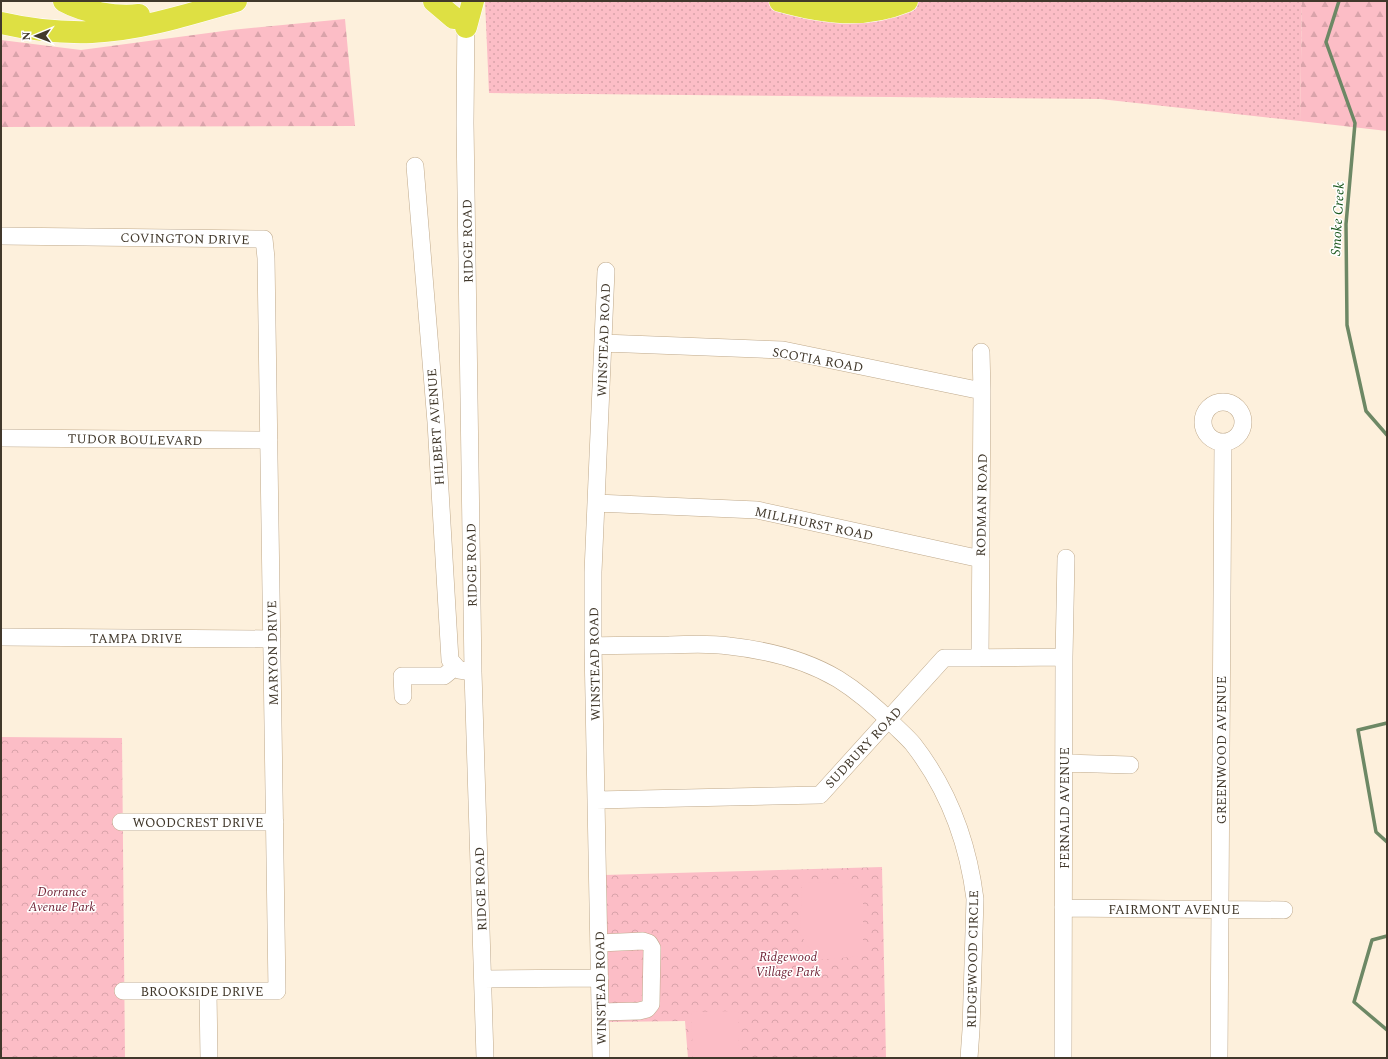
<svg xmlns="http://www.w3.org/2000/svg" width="1388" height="1059" font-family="Spectral,serif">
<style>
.grass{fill:url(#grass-dots)}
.forest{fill:url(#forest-firs)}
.park{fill:url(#park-crowns)}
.pitch{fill:#fcbdc6}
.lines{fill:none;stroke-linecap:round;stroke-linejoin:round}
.stream{stroke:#6d8865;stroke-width:3.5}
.minor-casing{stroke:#bfa98b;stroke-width:18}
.highway-casing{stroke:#fff;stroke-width:23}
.minor{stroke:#fff;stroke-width:17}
.highway{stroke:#dee043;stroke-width:22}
.labels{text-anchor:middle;stroke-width:3;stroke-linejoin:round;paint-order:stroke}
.street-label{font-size:13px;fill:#41382b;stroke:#fff}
.park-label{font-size:13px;font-style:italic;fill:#722538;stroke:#fff}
.water-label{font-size:14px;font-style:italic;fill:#1c581d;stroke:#fff}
</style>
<defs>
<pattern id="grass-dots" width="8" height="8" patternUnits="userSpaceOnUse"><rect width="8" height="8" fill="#fcbdc6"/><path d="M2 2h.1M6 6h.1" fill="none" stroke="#d9a3aa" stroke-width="1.8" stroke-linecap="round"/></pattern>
<pattern id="forest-firs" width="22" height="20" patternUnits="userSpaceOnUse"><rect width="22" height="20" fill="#fcbdc6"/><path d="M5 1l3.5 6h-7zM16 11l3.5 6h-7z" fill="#d9a3aa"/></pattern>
<pattern id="park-crowns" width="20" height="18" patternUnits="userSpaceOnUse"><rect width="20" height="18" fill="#fcbdc6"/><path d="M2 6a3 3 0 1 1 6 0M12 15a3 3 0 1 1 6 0" fill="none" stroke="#d9a3aa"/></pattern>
</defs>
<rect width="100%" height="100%" fill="#fdf0dc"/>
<!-- grass -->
<path class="grass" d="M 485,1 L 1302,1 L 1300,121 L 1100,99 L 489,93 Z"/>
<!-- forest -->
<path class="forest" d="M 1302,1 L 1387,1 L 1387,131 L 1300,121 Z
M 345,19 L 355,126 L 1,127 L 1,40 L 81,50 L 231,30 Z"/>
<!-- park -->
<path class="park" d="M 1,737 L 122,738 L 125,1058 L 1,1058 Z
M 882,867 L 886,1058 L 688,1058 L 685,1021 L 608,1022 L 604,875 Z"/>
<!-- pitch -->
<path class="pitch" d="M 802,882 L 852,884 L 863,897 L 863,956 L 817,960 L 800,934 Z
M 738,1011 L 739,1058 L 693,1058 L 691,1012 Z"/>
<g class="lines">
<!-- stream -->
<path class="stream" d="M 1339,1 L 1326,42 L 1355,123 L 1346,224 L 1347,325 L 1366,411 L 1387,435
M 1387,723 L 1358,730 L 1376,832 L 1387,842
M 1387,936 L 1372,940 L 1354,1002 L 1387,1030"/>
<defs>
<path id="minor" d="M 466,14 L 465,123 L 473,672 L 485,1058
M 415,166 L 436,422 L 450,660 L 459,670 L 473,672
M 1,236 L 264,239 L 266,258 L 277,991 L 123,991
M 603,343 L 783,350 L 982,391
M1203 422a20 20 0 1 1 40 0a20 20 0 1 1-40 0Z
M 1,438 L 269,440
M 596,503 L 757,510 L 981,559
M 1,637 L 272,639
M 593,646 C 618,645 643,645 669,645 C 689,644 709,643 729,646 C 766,650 806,660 838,679 C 859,692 877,708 894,725 C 900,731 907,737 913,744 C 948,789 968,843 975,899 L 971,1030 L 969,1058
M 980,658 L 982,391 L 981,352
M 403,696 L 402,676 L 444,676 L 455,667
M 1064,763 L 1130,765
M 596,800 L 820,795 L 944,658 L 1064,657
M 121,822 L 275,822
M 1063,908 L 1284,910
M 599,943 L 643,941 L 649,943 L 652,948 L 651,1004 L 647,1009 L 639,1011 L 600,1012
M 483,979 L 600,978
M 208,992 L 209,1058
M 601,1058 L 593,646 L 593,572 L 606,271
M 1063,1058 L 1064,657 L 1066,558
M 1219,1058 L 1223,442"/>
<path id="highway" d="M 64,1 C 84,12 117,18 139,15
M 434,1 L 454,18
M 780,1 C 824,13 863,19 907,1
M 1,23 C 31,30 61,33 92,32 C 141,30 190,14 236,1
M 466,27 L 473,1"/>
</defs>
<!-- minor casing -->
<use href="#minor" class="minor-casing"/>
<!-- highway casing -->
<use href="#highway" class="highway-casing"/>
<!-- minor -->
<use href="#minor" class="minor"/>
<!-- highway -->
<use href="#highway" class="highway"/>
</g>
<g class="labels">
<!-- street labels -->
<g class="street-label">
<text transform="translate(185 238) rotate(1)" y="5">COVINGTON DRIVE</text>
<text transform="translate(467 241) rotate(-91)" y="5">RIDGE ROAD</text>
<text transform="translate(603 340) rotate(-88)" y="5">WINSTEAD ROAD</text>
<text transform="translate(818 359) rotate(10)" y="5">SCOTIA ROAD</text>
<text transform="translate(435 427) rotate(-94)" y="5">HILBERT AVENUE</text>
<text transform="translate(135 439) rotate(1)" y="5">TUDOR BOULEVARD</text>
<text transform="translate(981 505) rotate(-89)" y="5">RODMAN ROAD</text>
<text transform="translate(814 523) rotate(12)" y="5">MILLHURST ROAD</text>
<text transform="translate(471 565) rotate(-91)" y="5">RIDGE ROAD</text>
<text x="136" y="643">TAMPA DRIVE</text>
<text transform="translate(272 653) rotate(-91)" y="5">MARYON DRIVE</text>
<text transform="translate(594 664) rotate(-91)" y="5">WINSTEAD ROAD</text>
<text transform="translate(863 747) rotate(-47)" y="5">SUDBURY ROAD</text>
<text transform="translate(1221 750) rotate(-90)" y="5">GREENWOOD AVENUE</text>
<text transform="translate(1064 808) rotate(-90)" y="5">FERNALD AVENUE</text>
<text x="198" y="827">WOODCREST DRIVE</text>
<text transform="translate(480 889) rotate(-92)" y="5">RIDGE ROAD</text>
<text x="1174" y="914">FAIRMONT AVENUE</text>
<text transform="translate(972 959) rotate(-89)" y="5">RIDGEWOOD CIRCLE</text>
<text transform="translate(600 988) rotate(-91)" y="5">WINSTEAD ROAD</text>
<text x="202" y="996">BROOKSIDE DRIVE</text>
</g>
<!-- park labels -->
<g class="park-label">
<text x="62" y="896">Dorrance<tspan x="62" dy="15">Avenue Park</tspan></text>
<text x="788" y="961">Ridgewood<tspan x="788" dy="15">Village Park</tspan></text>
</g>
<!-- water labels -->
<g class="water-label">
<text transform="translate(1337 219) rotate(-87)" y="5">Smoke Creek</text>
</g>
</g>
<!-- border -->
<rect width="1388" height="1059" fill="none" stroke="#41382b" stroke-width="4"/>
<!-- north arrow -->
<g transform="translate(36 36) rotate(269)" stroke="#ffffff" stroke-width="3" paint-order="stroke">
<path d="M0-3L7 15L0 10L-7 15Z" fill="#41382b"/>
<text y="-6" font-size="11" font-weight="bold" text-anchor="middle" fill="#41382b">N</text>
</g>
</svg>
